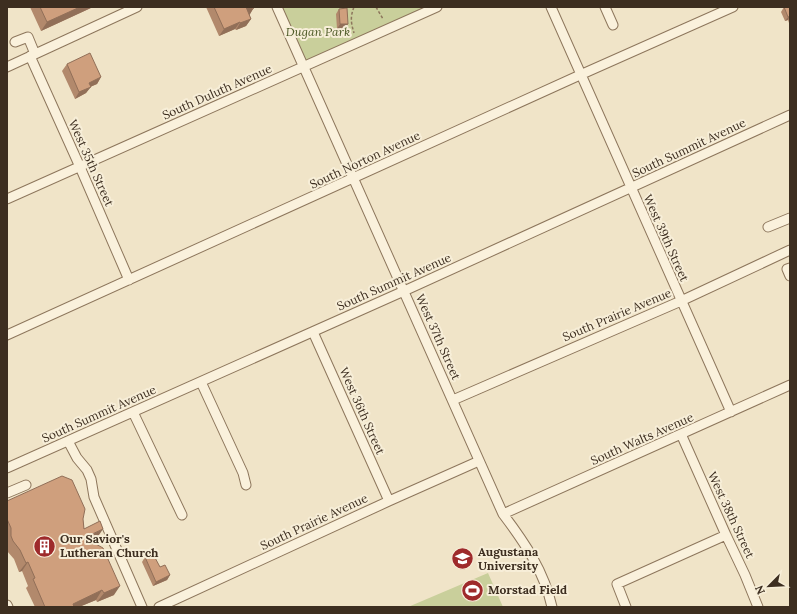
<svg xmlns="http://www.w3.org/2000/svg" width="797" height="614" font-family="Lora,serif">
<style>
.green{fill:#c9cf9b}
.lines{fill:none;stroke-linecap:round;stroke-linejoin:round}
.minor-casing{stroke:#8d765c;stroke-width:11}
.path{stroke:#8d765c;stroke-width:1.5;stroke-dasharray:3 2;stroke-linecap:butt}
.minor{stroke:#faf1dc;stroke-width:9}
.wall{fill:#b2896c}
.shaded-wall{fill:#916f58}
.building{fill:#cf9f7d;stroke:#916f58}
.labels{text-anchor:middle;stroke-width:4;stroke-linejoin:round;paint-order:stroke}
.park-label{font-size:12px;font-style:italic;fill:#4d5a26;stroke:#f7eed8}
.street-label{font-size:12px;fill:#3d2e20;stroke:#f7eed8}
.poi-label{font-size:12px;font-weight:bold;fill:#3d2e20;stroke:#f7eed8;text-anchor:start}
</style>
<rect width="100%" height="100%" fill="#f0e4c8"/>
<!-- green -->
<path class="green" d="M 277,7 L 437,7 L 304,67 Z
M 488,573 L 503,607 L 408,607 Z"/>
<g class="lines">
<defs>
<path id="minor" d="M 277,7 L 503,514 C 525,543 544,571 552,607
M 551,7 L 731,412
M 605,7 L 613,25
M 15,42 L 28,37 L 35,54
M 30,56 L 80,167 L 129,280
M 7,67 L 137,7
M 7,199 L 437,7
M 768,227 L 790,218
M 790,268 L 787,269 L 790,276
M 313,332 L 389,501
M 7,335 L 580,75 L 733,7
M 201,382 L 243,473 L 246,485
M 453,400 L 681,301 L 790,250
M 133,412 L 182,515
M 681,434 L 726,535 L 745,575 L 758,607
M 68,441 L 77,458 L 87,470 L 91,479 L 94,497 L 142,607
M 7,468 L 404,291 L 790,115
M 7,493 L 26,485
M 503,514 L 790,385
M 7,605 L 8,607
M 159,607 L 389,501 L 479,461
M 626,607 L 617,584 L 726,535"/>
</defs>
<!-- minor casing -->
<use href="#minor" class="minor-casing"/>
<!-- path -->
<path class="path" d="M 354,7 C 350,17 351,23 354,33
M 376,7 L 383,19"/>
<!-- minor -->
<use href="#minor" class="minor"/>
</g>
<!-- wall -->
<path class="wall" d="M 30,7 L 93,7 L 41,31 Z
M 206,7 L 254,7 L 253,9 L 249,15 L 251,19 L 246,26 L 236,30 L 235,29 L 219,36 Z
M 784,7 L 790,7 L 790,26 L 788,20 L 785,21 L 781,12 Z
M 339,9 L 348,24 L 345,28 L 337,29 L 336,14 Z
M 67,64 L 101,77 L 97,84 L 90,87 L 86,93 L 75,99 L 62,71 Z
M 7,501 L 83,519 L 84,529 L 97,538 L 92,540 L 114,595 L 97,602 L 96,600 L 79,607 L 35,607 L 26,588 L 28,586 L 22,571 L 19,572 L 14,559 L 7,551 Z
M 145,557 L 170,575 L 167,580 L 153,586 L 142,562 Z"/>
<!-- shaded-wall -->
<path class="shaded-wall" d="M 80,7 L 93,7 L 41,31 L 47,22 Z
M 246,7 L 253,9 L 249,16 Z
M 790,16 L 788,20 L 785,21 L 788,17 Z
M 251,19 L 246,26 L 236,30 L 240,23 Z
M 240,22 L 235,29 L 219,36 L 224,29 Z
M 340,24 L 348,24 L 345,28 L 337,29 Z
M 101,77 L 97,84 L 85,89 L 89,83 Z
M 91,87 L 86,93 L 75,99 L 79,92 Z
M 103,529 L 97,538 L 81,545 L 88,536 Z
M 28,562 L 22,571 L 19,572 L 26,563 Z
M 170,575 L 167,580 L 153,586 L 156,582 Z
M 120,586 L 114,595 L 97,602 L 104,593 Z
M 102,590 L 96,600 L 79,607 L 70,607 L 73,604 Z"/>
<!-- building -->
<path class="building" d="M 40,7 L 80,7 L 47,22 Z
M 214,7 L 225,7 L 225,8 L 225,7 L 254,7 L 253,9 L 246,7 L 251,19 L 240,23 L 240,22 L 224,29 Z
M 784,7 L 790,7 L 790,16 L 788,17 Z
M 347,8 L 348,24 L 340,24 L 339,9 Z
M 90,53 L 101,77 L 89,83 L 91,87 L 79,92 L 67,64 Z
M 62,476 L 72,480 L 85,509 L 83,519 L 84,529 L 100,521 L 103,529 L 88,536 L 94,543 L 103,548 L 120,586 L 104,593 L 102,590 L 73,604 L 74,607 L 45,607 L 33,579 L 35,578 L 28,562 L 26,563 L 20,550 L 13,541 L 11,536 L 11,528 L 7,519 L 7,501 Z
M 153,554 L 160,567 L 165,565 L 170,575 L 156,582 L 145,557 Z"/>
<!-- icons -->
<defs>
<symbol id="building-disc" viewBox="-11 -11 22 22"><circle r="9.5" fill="#9e2a2b" stroke="#f7eed8"/><path d="M-4-6H4V6H1V3H-1V6H-4ZM-2.5-4.3h1.7v1.8h-1.7ZM.8-4.3h1.7v1.8H.8ZM-2.5-1h1.7V.8h-1.7ZM.8-1h1.7V.8H.8Z" fill="#fff"/></symbol>
<symbol id="university-disc" viewBox="-11 -11 22 22"><circle r="9.5" fill="#9e2a2b" stroke="#f7eed8"/><path d="M0-5L7-2L0 1L-7-2ZM-4 1L0 2.5L4 1V4Q0 6-4 4Z" fill="#fff"/></symbol>
<symbol id="stadium-disc" viewBox="-11 -11 22 22"><circle r="9.5" fill="#9e2a2b" stroke="#f7eed8"/><path d="M0-5a6.5 5 0 1 0 0 10a6.5 5 0 1 0 0-10ZM-3.5-1.8h7v3.6h-7Z" fill="#fff"/></symbol>
</defs>
<g fill-rule="evenodd">
<use href="#building-disc" x="32" y="534" width="25" height="25"/>
<use href="#university-disc" x="450" y="546" width="25" height="25"/>
<use href="#stadium-disc" x="460" y="578" width="25" height="25"/>
</g>
<g class="labels">
<!-- park labels -->
<g class="park-label">
<text x="318" y="36">Dugan Park</text>
</g>
<!-- street labels -->
<g class="street-label">
<text transform="translate(217 92) rotate(-24)" y="4">South Duluth Avenue</text>
<text transform="translate(689 148) rotate(-25)" y="4">South Summit Avenue</text>
<text transform="translate(365 160) rotate(-25)" y="4">South Norton Avenue</text>
<text transform="translate(91 163) rotate(66)" y="4">West 35th Street</text>
<text transform="translate(666 238) rotate(66)" y="4">West 39th Street</text>
<text transform="translate(394 282) rotate(-24)" y="4">South Summit Avenue</text>
<text transform="translate(617 315) rotate(-23)" y="4">South Prairie Avenue</text>
<text transform="translate(438 337) rotate(66)" y="4">West 37th Street</text>
<text transform="translate(362 411) rotate(66)" y="4">West 36th Street</text>
<text transform="translate(99 414) rotate(-24)" y="4">South Summit Avenue</text>
<text transform="translate(642 439) rotate(-24)" y="4">South Walts Avenue</text>
<text transform="translate(731 515) rotate(65)" y="4">West 38th Street</text>
<text transform="translate(314 522) rotate(-25)" y="4">South Prairie Avenue</text>
</g>
<!-- poi labels -->
<g class="poi-label">
<text x="60" y="543">Our Savior's<tspan x="60" dy="14">Lutheran Church</tspan></text>
<text x="478" y="556">Augustana<tspan x="478" dy="14">University</tspan></text>
<text x="488" y="594">Morstad Field</text>
</g>
</g>
<!-- border -->
<rect width="797" height="614" fill="none" stroke="#3d2e20" stroke-width="16"/>
<!-- north arrow -->
<g transform="translate(769 586) rotate(246)" stroke="#f7eed8" stroke-width="3" paint-order="stroke">
<path d="M0-3L7 15L0 10L-7 15Z" fill="#3d2e20"/>
<text y="-6" font-size="11" font-weight="bold" text-anchor="middle" fill="#3d2e20">N</text>
</g>
</svg>
